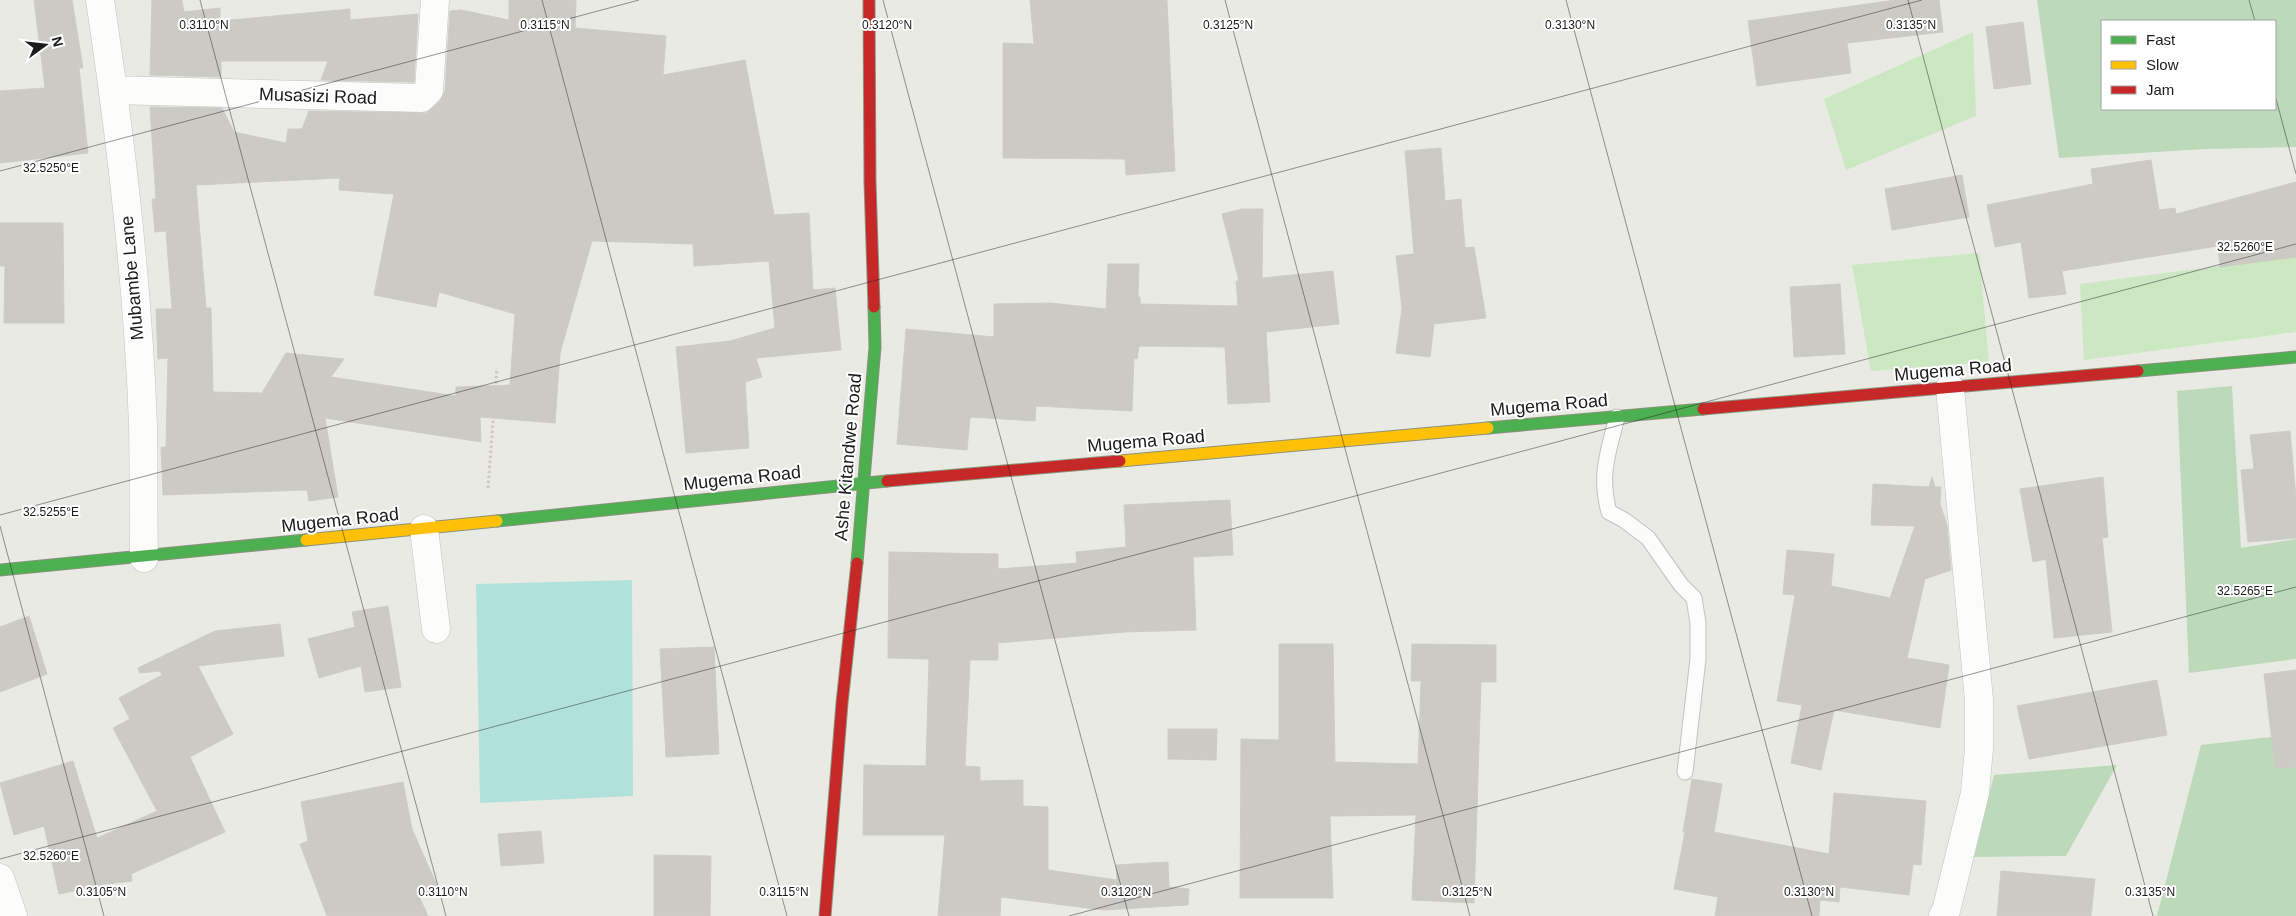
<svg xmlns="http://www.w3.org/2000/svg" width="2296" height="916" font-family="Arial,sans-serif">
<style>
.grass{fill:#cbe8c2}
.forest{fill:#bcd9ba;fill-rule:evenodd}
.pitch{fill:#b0e2db}
.building{fill:#cbcac5;stroke:#cdccc5;fill-rule:evenodd}
.lines{fill:none;stroke-linecap:round;stroke-linejoin:round}
.lane-casing{stroke:#c2c2c0;stroke-width:17}
.street-casing{stroke:#c2c2c0;stroke-width:29}
.fast-casing{stroke:#8b937d;stroke-width:13}
.slow-casing{stroke:#8b937d;stroke-width:13}
.jam-casing{stroke:#8b937d;stroke-width:13}
.path{stroke:#d1c9c1;stroke-width:3;stroke-dasharray:2.5 2.5;stroke-linecap:butt}
.lane{stroke:#fcfcfb;stroke-width:15}
.street{stroke:#fcfcfb;stroke-width:28}
.fast{stroke:#4caf50;stroke-width:11}
.slow{stroke:#ffc107;stroke-width:11}
.jam{stroke:#c62828;stroke-width:11}
.ticks{fill:none;stroke:#1b1b1b;stroke-width:1;stroke-opacity:0.45}
.labels{text-anchor:middle;stroke-width:4;stroke-linejoin:round;paint-order:stroke}
.street-label{font-size:18px;fill:#1b1b1b;stroke:#fff}
.ticks-label{font-size:12px;text-anchor:middle;fill:#1b1b1b;stroke:#fff;stroke-width:4;stroke-linejoin:round;paint-order:stroke}
</style>
<rect width="100%" height="100%" fill="#eaeae4"/>
<!-- grass -->
<path class="grass" d="M 1973,32 L 1976,116 L 1846,170 L 1824,99 Z
M 1979,253 L 1989,362 L 1871,371 L 1852,265 Z
M 2296,256 L 2296,332 L 2084,360 L 2080,284 Z"/>
<!-- forest -->
<path class="forest" d="M 2037,0 L 2296,0 L 2296,147 L 2206,149 L 2059,158 ZM 2102,21 L 2275,21 L 2275,109 L 2102,109 Z
M 2232,386 L 2241,548 L 2296,539 L 2296,659 L 2189,673 L 2177,391 Z
M 2296,734 L 2296,916 L 2157,916 L 2201,745 Z
M 2117,765 L 2066,856 L 1974,857 L 1994,775 Z"/>
<!-- pitch -->
<path class="pitch" d="M 632,580 L 633,796 L 480,803 L 476,584 Z"/>
<!-- building -->
<path class="building" d="M 34,0 L 72,0 L 83,68 L 79,68 L 88,153 L 0,163 L 0,91 L 45,88 Z
M 152,0 L 182,0 L 184,12 L 220,8 L 220,21 L 350,9 L 350,20 L 418,14 L 414,82 L 321,80 L 328,61 L 221,61 L 221,77 L 150,75 Z
M 509,0 L 576,0 L 575,28 L 666,36 L 663,75 L 745,60 L 774,215 L 809,213 L 813,290 L 835,288 L 841,350 L 756,358 L 762,377 L 745,382 L 749,448 L 686,453 L 676,347 L 730,341 L 775,328 L 769,261 L 694,266 L 693,244 L 592,241 L 560,353 L 555,423 L 480,417 L 481,442 L 325,418 L 338,497 L 309,501 L 307,490 L 163,495 L 161,447 L 166,447 L 168,358 L 158,359 L 156,309 L 172,309 L 166,231 L 155,232 L 152,199 L 156,199 L 150,107 L 222,108 L 234,132 L 286,143 L 288,129 L 302,129 L 309,111 L 426,113 L 440,101 L 445,91 L 450,11 L 461,10 L 509,20 ZM 340,178 L 339,190 L 394,194 L 374,295 L 436,307 L 439,292 L 515,314 L 510,385 L 456,387 L 456,396 L 331,377 L 344,359 L 286,353 L 262,393 L 213,392 L 211,308 L 206,308 L 196,185 Z
M 1030,0 L 1167,0 L 1175,171 L 1126,175 L 1125,159 L 1003,158 L 1003,43 L 1034,44 Z
M 1895,0 L 1939,0 L 1943,32 L 1847,43 L 1851,73 L 1757,86 L 1748,21 Z
M 2023,22 L 2031,84 L 1994,89 L 1986,27 Z
M 1441,148 L 1445,201 L 1461,199 L 1465,248 L 1474,247 L 1486,318 L 1434,324 L 1430,357 L 1396,353 L 1402,308 L 1396,256 L 1414,254 L 1405,151 Z
M 2151,160 L 2159,210 L 2175,208 L 2176,214 L 2296,182 L 2296,257 L 2220,267 L 2218,246 L 2062,271 L 2066,294 L 2029,298 L 2021,242 L 1995,247 L 1987,205 L 2093,184 L 2091,169 Z
M 1962,175 L 1969,217 L 1892,230 L 1885,189 Z
M 1242,209 L 1263,209 L 1262,278 L 1333,271 L 1339,324 L 1266,332 L 1270,402 L 1228,404 L 1225,347 L 1139,346 L 1137,359 L 1134,358 L 1132,411 L 1036,406 L 1035,421 L 970,417 L 967,450 L 897,444 L 906,329 L 994,337 L 994,304 L 1050,303 L 1106,309 L 1108,264 L 1139,264 L 1138,297 L 1140,297 L 1140,304 L 1238,306 L 1236,281 L 1239,281 L 1222,214 Z
M 0,223 L 63,223 L 64,323 L 4,323 L 5,266 L 0,266 Z
M 1840,284 L 1845,354 L 1794,357 L 1790,287 Z
M 2290,431 L 2296,498 L 2296,538 L 2248,542 L 2241,470 L 2254,469 L 2250,435 Z
M 1932,477 L 1935,487 L 1941,487 L 1940,504 L 1947,525 L 1951,570 L 1925,579 L 1907,658 L 1949,665 L 1940,728 L 1834,710 L 1821,770 L 1791,763 L 1802,705 L 1777,701 L 1795,595 L 1783,594 L 1787,550 L 1834,554 L 1831,586 L 1890,598 L 1915,526 L 1871,525 L 1873,484 L 1929,487 Z
M 2103,477 L 2108,537 L 2102,538 L 2112,632 L 2054,638 L 2046,559 L 2033,562 L 2020,489 Z
M 1230,500 L 1233,555 L 1193,557 L 1196,630 L 1125,632 L 998,643 L 998,660 L 970,660 L 965,766 L 980,767 L 980,781 L 1023,780 L 1023,806 L 1048,807 L 1048,870 L 1117,880 L 1116,865 L 1168,862 L 1169,887 L 1189,889 L 1188,905 L 1103,910 L 1001,897 L 1000,916 L 938,916 L 945,835 L 863,835 L 864,765 L 926,766 L 929,659 L 888,658 L 889,552 L 998,554 L 998,569 L 1077,563 L 1076,552 L 1126,547 L 1124,505 Z
M 388,606 L 401,687 L 365,692 L 361,666 L 319,678 L 308,639 L 355,627 L 352,612 Z
M 29,616 L 47,674 L 0,692 L 0,627 Z
M 280,624 L 284,656 L 198,666 L 233,734 L 190,757 L 225,832 L 131,874 L 132,881 L 107,884 L 59,894 L 44,826 L 14,835 L 0,783 L 73,761 L 97,838 L 157,811 L 113,728 L 130,719 L 119,698 L 162,675 L 160,671 L 140,673 L 138,668 L 215,631 Z
M 1279,644 L 1333,644 L 1335,762 L 1418,764 L 1421,681 L 1411,681 L 1412,644 L 1496,645 L 1496,682 L 1481,682 L 1474,903 L 1412,900 L 1416,815 L 1330,816 L 1333,898 L 1240,898 L 1241,739 L 1279,740 Z
M 714,647 L 719,754 L 666,757 L 660,649 Z
M 2296,670 L 2296,767 L 2275,768 L 2264,674 Z
M 2157,680 L 2167,735 L 2029,759 L 2017,706 Z
M 1168,729 L 1217,729 L 1216,760 L 1168,759 Z
M 1692,779 L 1722,784 L 1714,832 L 1829,854 L 1834,793 L 1926,801 L 1921,865 L 1913,864 L 1909,895 L 1840,887 L 1839,902 L 1820,900 L 1819,916 L 1715,916 L 1718,897 L 1674,889 L 1685,832 L 1683,832 Z
M 403,782 L 412,829 L 438,888 L 419,896 L 428,916 L 327,916 L 300,844 L 308,841 L 301,802 Z
M 541,831 L 544,863 L 501,866 L 498,834 Z
M 654,855 L 711,856 L 710,916 L 654,916 Z
M 2001,871 L 2095,879 L 2091,916 L 1997,916 Z"/>
<g class="lines">
<defs>
<path id="lane" d="M 1617,417 C 1608,453 1599,475 1609,512 L 1624,520 L 1648,538 L 1681,585 L 1694,598 L 1698,623 L 1698,659 L 1685,772"/>
<path id="street" d="M 100,0 C 121,140 138,283 143,425 C 144,469 143,514 144,558
M 113,90 L 421,98 L 429,90 L 435,0
M 424,529 L 436,629
M 0,878 L 13,916
M 1943,916 L 1946,911 L 1975,793 L 1979,748 L 1979,700 L 1950,388"/>
<path id="fast" d="M 2138,371 L 2296,357
M 1488,428 L 1703,409
M 497,521 L 887,481
M 857,563 L 875,347 L 874,307
M 0,570 L 306,540"/>
<path id="slow" d="M 1120,461 L 1488,428
M 306,540 L 497,521"/>
<path id="jam" d="M 869,0 L 870,182 L 874,307
M 1703,409 L 2138,371
M 887,481 L 1120,461
M 825,916 L 842,703 L 857,563"/>
</defs>
<!-- lane casing -->
<use href="#lane" class="lane-casing"/>
<!-- street casing -->
<use href="#street" class="street-casing"/>
<!-- fast casing -->
<use href="#fast" class="fast-casing"/>
<!-- slow casing -->
<use href="#slow" class="slow-casing"/>
<!-- jam casing -->
<use href="#jam" class="jam-casing"/>
<!-- path -->
<path class="path" d="M 488,488 L 497,368"/>
<!-- lane -->
<use href="#lane" class="lane"/>
<!-- street -->
<use href="#street" class="street"/>
<!-- fast -->
<use href="#fast" class="fast"/>
<!-- slow -->
<use href="#slow" class="slow"/>
<!-- jam -->
<use href="#jam" class="jam"/>
</g>
<!-- ticks -->
<path class="ticks" d="M 200,0 L 446,916M 542,0 L 787,916M 883,0 L 1129,916M 1225,0 L 1470,916M 1566,0 L 1812,916M 1908,0 L 2153,916M 2249,0 L 2255,21M 2275,95 L 2296,174M 0,171 L 639,0M 0,515 L 1922,0M 0,526 L 104,916M 0,859 L 2296,244M 1069,916 L 2296,587"/>
<g class="labels">
<!-- street labels -->
<g class="street-label">
<text transform="translate(318 96) rotate(2)" y="6">Musasizi Road</text>
<text transform="translate(132 278) rotate(-95)" y="6">Mubambe Lane</text>
<text transform="translate(1953 370) rotate(-5)" y="6">Mugema Road</text>
<text transform="translate(1549 405) rotate(-5)" y="6">Mugema Road</text>
<text transform="translate(1146 441) rotate(-5)" y="6">Mugema Road</text>
<text transform="translate(848 457) rotate(-85)" y="6">Ashe Kitandwe Road</text>
<text transform="translate(742 478) rotate(-6)" y="6">Mugema Road</text>
<text transform="translate(340 520) rotate(-6)" y="6">Mugema Road</text>
</g>
</g>
<g class="ticks-label">
<text x="204" y="29">0.3110°N</text>
<text x="545" y="29">0.3115°N</text>
<text x="887" y="29">0.3120°N</text>
<text x="1228" y="29">0.3125°N</text>
<text x="1570" y="29">0.3130°N</text>
<text x="1911" y="29">0.3135°N</text>
<text x="51" y="172">32.5250°E</text>
<text x="2245" y="251">32.5260°E</text>
<text x="51" y="516">32.5255°E</text>
<text x="2245" y="595">32.5265°E</text>
<text x="51" y="860">32.5260°E</text>
<text x="101" y="896">0.3105°N</text>
<text x="443" y="896">0.3110°N</text>
<text x="784" y="896">0.3115°N</text>
<text x="1126" y="896">0.3120°N</text>
<text x="1467" y="896">0.3125°N</text>
<text x="1809" y="896">0.3130°N</text>
<text x="2150" y="896">0.3135°N</text>
</g>
<!-- legend -->
<rect x="2101" y="20" width="175" height="90" fill="#ffffff" stroke="#a4a4a4"/>
<rect x="2111" y="36" width="25" height="8" fill="#4caf50" stroke="#a4a4a4"/>
<text x="2146" y="45" font-size="15" fill="#1b1b1b">Fast</text>
<rect x="2111" y="61" width="25" height="8" fill="#ffc107" stroke="#a4a4a4"/>
<text x="2146" y="70" font-size="15" fill="#1b1b1b">Slow</text>
<rect x="2111" y="86" width="25" height="8" fill="#c62828" stroke="#a4a4a4"/>
<text x="2146" y="95" font-size="15" fill="#1b1b1b">Jam</text>
<!-- north arrow -->
<g transform="translate(45 45) rotate(75)" stroke="#ffffff" stroke-width="4" paint-order="stroke">
<path d="M0-4L9 19L0 12L-9 19Z" fill="#1b1b1b"/>
<text y="-8" font-size="14" font-weight="bold" text-anchor="middle" fill="#1b1b1b">N</text>
</g>
</svg>
